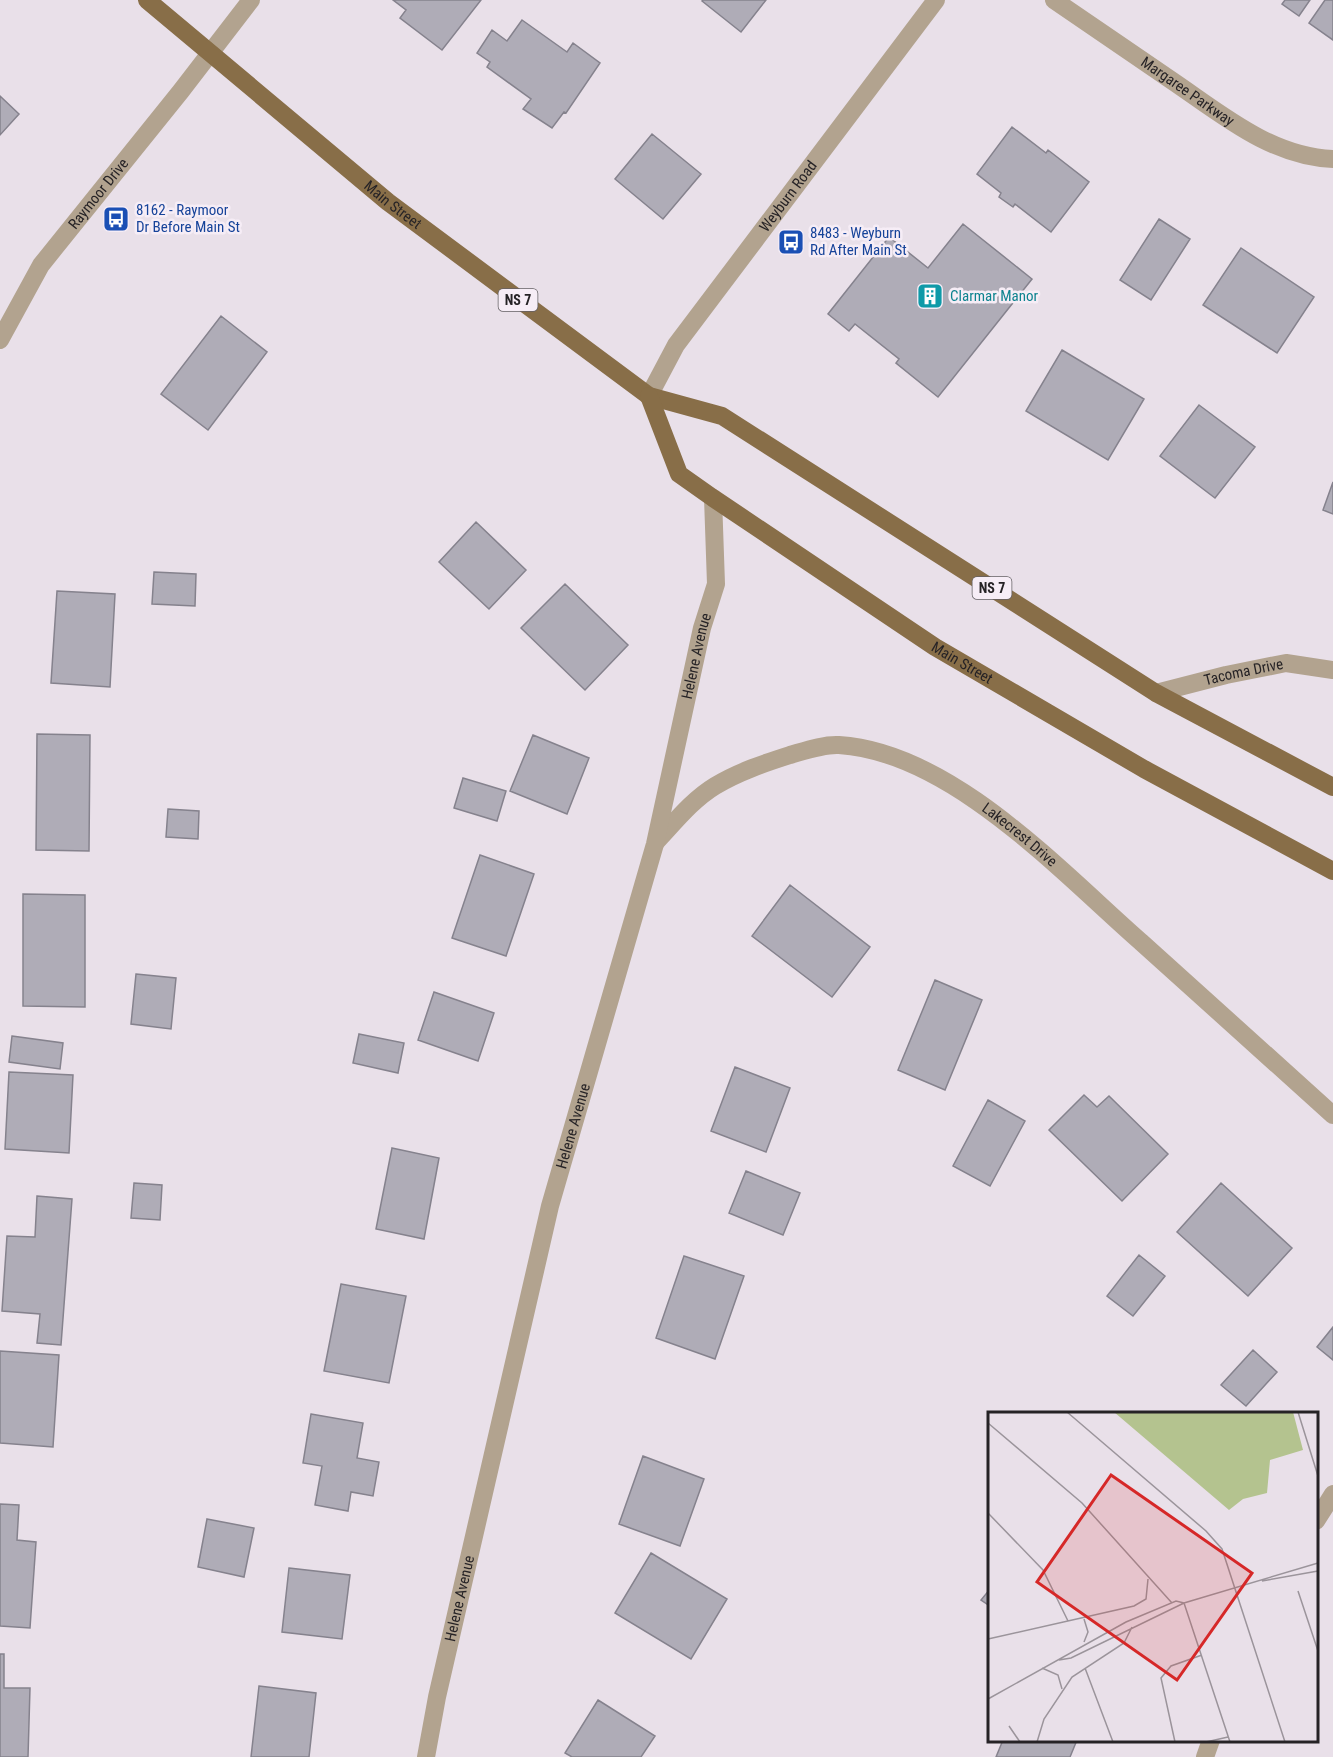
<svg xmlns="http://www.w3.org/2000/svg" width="1333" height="1757" font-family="'Roboto Condensed',sans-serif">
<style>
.building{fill:#afacb7;stroke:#85828d;stroke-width:1.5}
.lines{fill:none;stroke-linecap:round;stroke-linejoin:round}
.minor{stroke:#b2a38f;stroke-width:18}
.major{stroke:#886e48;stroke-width:18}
.labels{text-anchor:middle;stroke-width:5;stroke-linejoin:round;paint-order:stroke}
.shield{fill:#f6edf6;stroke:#646064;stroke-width:1.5}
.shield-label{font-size:14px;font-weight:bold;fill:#262326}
.street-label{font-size:15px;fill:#262326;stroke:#f6edf6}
.transit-label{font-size:15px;fill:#164399;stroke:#f6edf6;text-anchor:start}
.culture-label{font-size:15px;fill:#0d838f;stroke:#f6edf6;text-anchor:start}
.inset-road{fill:none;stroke:#9b949b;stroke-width:1.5}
.view{fill:#d62828;fill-opacity:0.15;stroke:#d62828;stroke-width:3}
.inset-edge{fill:none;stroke:#262326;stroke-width:3}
</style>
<rect width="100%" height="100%" fill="#e9e0e9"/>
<!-- building -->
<path class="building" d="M 393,0 L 481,0 L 442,50 L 400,18 L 406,10 Z
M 703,0 L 766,0 L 741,32 L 702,1 Z
M 1285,0 L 1310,0 L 1299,16 L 1282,4 Z
M 1325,0 L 1333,0 L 1333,40 L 1309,23 Z
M 522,20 L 567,52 L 573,43 L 600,63 L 566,113 L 564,112 L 552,128 L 523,109 L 531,99 L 487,67 L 490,62 L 477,53 L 492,30 L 507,41 Z
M 0,96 L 19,114 L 0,135 Z
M 1012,127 L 1046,153 L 1048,150 L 1089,182 L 1051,232 L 1015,204 L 1013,207 L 999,197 L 1001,193 L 977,174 Z
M 652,134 L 701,174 L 663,219 L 615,179 Z
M 1159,219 L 1190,239 L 1151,300 L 1120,280 Z
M 963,224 L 1032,279 L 938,397 L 896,363 L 899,359 L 855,324 L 849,331 L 828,314 L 889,237 L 928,268 Z
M 1241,248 L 1314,297 L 1277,353 L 1203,305 Z
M 221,316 L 267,352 L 208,430 L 161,394 Z
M 1062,350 L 1144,399 L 1108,460 L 1026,411 Z
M 1199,405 L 1255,447 L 1215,498 L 1160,456 Z
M 1333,482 L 1333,514 L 1323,510 Z
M 476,522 L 526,570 L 489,609 L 439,562 Z
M 154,572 L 196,574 L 195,606 L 152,604 Z
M 565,584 L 628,645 L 585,690 L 521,628 Z
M 57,591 L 115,594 L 110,687 L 51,683 Z
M 37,734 L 90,735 L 89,851 L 36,850 Z
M 533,735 L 589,758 L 567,814 L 510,791 Z
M 463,778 L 506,791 L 497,821 L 454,808 Z
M 168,809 L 199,811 L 198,839 L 166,837 Z
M 480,855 L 534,874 L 506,956 L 452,938 Z
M 790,885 L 870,947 L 832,997 L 752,936 Z
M 23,894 L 85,895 L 85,1007 L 23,1006 Z
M 136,974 L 176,978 L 171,1029 L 131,1024 Z
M 935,980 L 982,1000 L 945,1090 L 898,1070 Z
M 434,992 L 494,1013 L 478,1061 L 418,1040 Z
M 359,1034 L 404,1043 L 398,1073 L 353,1063 Z
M 12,1036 L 63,1043 L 60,1069 L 9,1062 Z
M 735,1067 L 790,1088 L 766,1152 L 711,1131 Z
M 9,1072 L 73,1075 L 69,1153 L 5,1149 Z
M 1084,1095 L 1097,1107 L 1109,1096 L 1168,1154 L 1122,1201 L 1049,1130 Z
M 988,1100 L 1025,1121 L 990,1186 L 953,1166 Z
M 392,1148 L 439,1158 L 424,1239 L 376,1229 Z
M 746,1171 L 800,1193 L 783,1235 L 729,1213 Z
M 134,1183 L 162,1185 L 160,1220 L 131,1218 Z
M 1221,1183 L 1292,1248 L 1248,1296 L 1177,1232 Z
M 37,1196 L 72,1199 L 61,1345 L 37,1343 L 40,1314 L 2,1311 L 7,1236 L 35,1237 Z
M 1139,1255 L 1165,1276 L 1133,1316 L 1107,1296 Z
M 684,1256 L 744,1276 L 715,1359 L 656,1338 Z
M 341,1284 L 406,1296 L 389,1383 L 324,1371 Z
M 1333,1327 L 1333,1360 L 1317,1347 Z
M 1253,1350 L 1277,1372 L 1246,1406 L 1221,1385 Z
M 0,1351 L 59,1355 L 53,1447 L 0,1443 Z
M 311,1414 L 363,1423 L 357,1458 L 379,1462 L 373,1496 L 351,1492 L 348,1511 L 315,1505 L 322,1466 L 303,1463 Z
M 643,1456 L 704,1479 L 680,1546 L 619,1524 Z
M 0,1504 L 19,1505 L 17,1540 L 36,1542 L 30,1628 L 0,1626 Z
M 207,1519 L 254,1528 L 244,1577 L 198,1567 Z
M 651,1553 L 727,1599 L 691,1659 L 615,1613 Z
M 289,1568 L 350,1575 L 342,1639 L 282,1632 Z
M 990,1589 L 990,1606 L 981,1600 Z
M 0,1654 L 4,1654 L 4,1688 L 30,1688 L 28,1757 L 0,1757 Z
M 259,1686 L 316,1693 L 309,1757 L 251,1757 Z
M 598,1700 L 655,1736 L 641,1757 L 572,1757 L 565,1753 Z
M 1003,1740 L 1077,1740 L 1070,1757 L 996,1757 Z"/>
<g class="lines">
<!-- minor -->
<g class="minor">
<path id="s1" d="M 1054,0 C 1093,27 1132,53 1171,80 C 1220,113 1271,157 1333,159"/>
<path id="s2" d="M 0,340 L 41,265 L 181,91 L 251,0"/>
<path id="s3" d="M 649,396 L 676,345 L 936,0"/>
<path id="s4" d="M 1156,693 L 1226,675 L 1286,663 L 1333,670"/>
<path id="s5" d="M 656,842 C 674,823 692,800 715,786 C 738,772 765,763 790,755 C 804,751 824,744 839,745 C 951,752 1060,871 1141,942 C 1205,1000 1269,1058 1333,1115"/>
<path d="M 1316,1521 L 1333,1494"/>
<path id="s6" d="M 426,1757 L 437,1697 L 550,1206 L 655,844 L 702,628 L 716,584 L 713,498"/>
<path d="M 1205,1757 L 1211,1740"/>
</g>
<!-- major -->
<g class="major">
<path id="s7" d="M 147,0 L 388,202 L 649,396 L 722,416 L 1156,693 L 1333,787"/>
<path id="s8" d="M 649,396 L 679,474 L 713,498 L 935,647 L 1144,769 L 1333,871"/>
</g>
</g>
<!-- icons -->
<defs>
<symbol id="bus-square" viewBox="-11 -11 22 22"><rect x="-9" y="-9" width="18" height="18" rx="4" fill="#1a4fb4" stroke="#f6edf6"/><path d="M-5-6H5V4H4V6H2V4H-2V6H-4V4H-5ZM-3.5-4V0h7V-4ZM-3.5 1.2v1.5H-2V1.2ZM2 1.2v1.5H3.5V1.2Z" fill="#fff"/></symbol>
<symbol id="building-square" viewBox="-11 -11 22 22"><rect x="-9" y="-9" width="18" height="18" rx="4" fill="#0f9aa8" stroke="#f6edf6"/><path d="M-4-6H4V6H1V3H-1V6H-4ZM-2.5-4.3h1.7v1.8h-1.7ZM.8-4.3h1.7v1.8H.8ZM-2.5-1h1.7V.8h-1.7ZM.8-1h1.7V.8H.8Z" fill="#fff"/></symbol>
</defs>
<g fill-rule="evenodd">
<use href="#bus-square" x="101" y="204" width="30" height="30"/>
<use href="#bus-square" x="776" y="227" width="30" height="30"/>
<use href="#building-square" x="915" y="281" width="30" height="30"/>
</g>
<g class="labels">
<!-- shield labels -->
<g class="shield">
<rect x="498.5" y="289" width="39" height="22" rx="4.5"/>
<rect x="972.5" y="577" width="39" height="22" rx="4.5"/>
</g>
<g class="shield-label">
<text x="518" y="305">NS 7</text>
<text x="992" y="593">NS 7</text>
</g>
<!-- street labels -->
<g class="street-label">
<text dy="5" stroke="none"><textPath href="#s1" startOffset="162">Margaree Parkway</textPath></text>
<text dy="5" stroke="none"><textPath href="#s2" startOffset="177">Raymoor Drive</textPath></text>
<text dy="5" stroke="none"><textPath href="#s3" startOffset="244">Weyburn Road</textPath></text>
<text dy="5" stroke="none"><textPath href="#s7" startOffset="320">Main Street</textPath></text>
<text dy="5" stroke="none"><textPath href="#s6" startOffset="1134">Helene Avenue</textPath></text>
<text dy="5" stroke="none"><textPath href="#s8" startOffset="424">Main Street</textPath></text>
<text dy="5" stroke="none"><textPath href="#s4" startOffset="90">Tacoma Drive</textPath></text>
<text dy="5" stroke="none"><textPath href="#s5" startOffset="418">Lakecrest Drive</textPath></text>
<text dy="5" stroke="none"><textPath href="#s6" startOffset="648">Helene Avenue</textPath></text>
<text dy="5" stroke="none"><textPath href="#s6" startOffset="162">Helene Avenue</textPath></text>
</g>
<!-- transit labels -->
<g class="transit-label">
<text x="136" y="215">8162 - Raymoor<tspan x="136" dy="17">Dr Before Main St</tspan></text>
<text x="810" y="238">8483 - Weyburn<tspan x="810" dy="17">Rd After Main St</tspan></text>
</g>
<!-- culture labels -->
<g class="culture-label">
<text x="950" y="301">Clarmar Manor</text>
</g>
</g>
<!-- overview -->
<g transform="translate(988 1412)">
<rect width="330" height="330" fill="#e9e0e9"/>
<path d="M 126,0 L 305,0 L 315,38 L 282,48 L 279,81 L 255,87 L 241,98 Z" fill="#b4c38f"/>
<path class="inset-road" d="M 79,0 L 218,119 L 234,137 L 297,330M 310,0 L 330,64M 0,11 L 94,91 L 184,191M 0,101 L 55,158 L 80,209M 274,169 L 330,159M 310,179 L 330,239M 196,191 L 242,330M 0,227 L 146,194 L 158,187 L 160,167M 96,230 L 100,220 L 96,207M 71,248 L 83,246 L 196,191 L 330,151M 54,256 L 70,263 L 74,277M 97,256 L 125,330M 0,287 L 138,210 L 188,189 L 196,191M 21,314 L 32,330M 49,330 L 56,307 L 84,265 L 136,231 L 144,215M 187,330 L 173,266 L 183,254 L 214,243M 218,330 L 240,325"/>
<path class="view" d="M 123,63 L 264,161 L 189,268 L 49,170 Z"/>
<rect width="330" height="330" class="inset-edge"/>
</g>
</svg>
